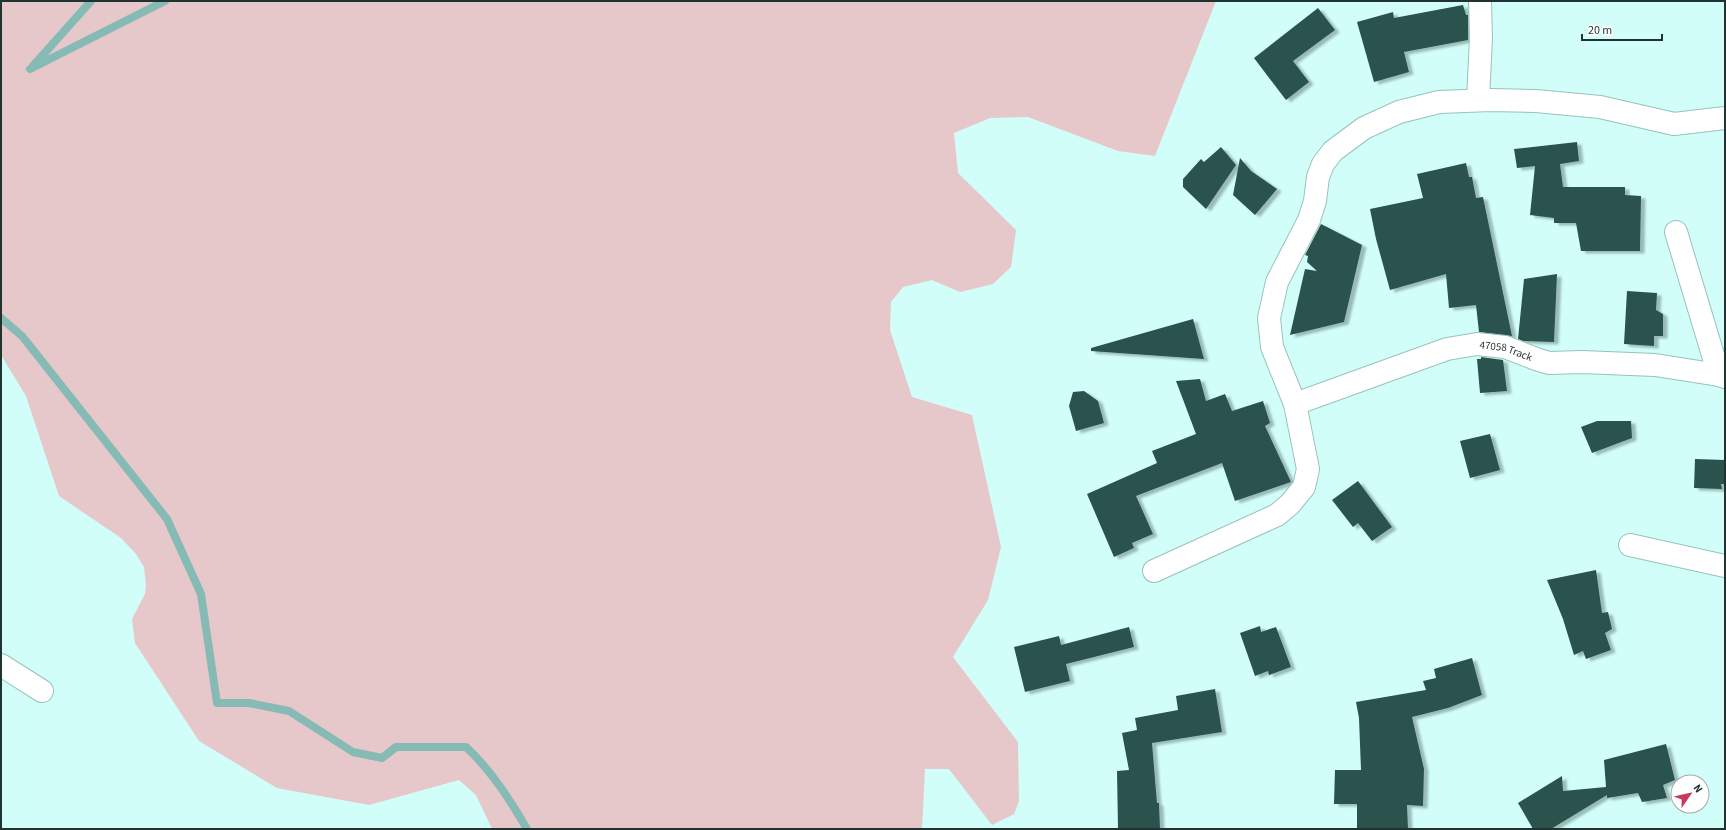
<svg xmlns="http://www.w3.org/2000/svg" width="1726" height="830" font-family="'Source Sans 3',sans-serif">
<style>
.green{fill:#e6c7ca}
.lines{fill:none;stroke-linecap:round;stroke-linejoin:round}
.stream{stroke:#86bab5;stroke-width:8}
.building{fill:#29524e;filter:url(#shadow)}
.street-casing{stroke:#97c2be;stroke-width:24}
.street{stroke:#fff;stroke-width:22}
.labels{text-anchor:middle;stroke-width:4;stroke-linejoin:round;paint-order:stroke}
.street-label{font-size:11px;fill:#213331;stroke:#fff}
</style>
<defs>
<filter id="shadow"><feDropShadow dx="4.5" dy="2.5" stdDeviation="1" flood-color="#0004"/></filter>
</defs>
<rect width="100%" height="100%" fill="#d1fef9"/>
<!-- green -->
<path class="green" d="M 1,1 L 1216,1 L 1155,156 L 1118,151 L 1028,117 L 990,118 L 954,133 L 958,173 L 1016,230 L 1011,267 L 993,284 L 960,292 L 932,280 L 903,287 L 891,302 L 890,330 L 912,397 L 972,415 L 1001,547 L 988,600 L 953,657 L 1018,742 L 1019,801 L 1014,814 L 992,825 L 949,769 L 925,769 L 922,829 L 492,829 L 476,795 L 459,780 L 369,805 L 277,788 L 199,741 L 135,643 L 132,619 L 145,594 L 146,586 L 144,567 L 136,554 L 121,538 L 59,496 L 26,396 L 1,355 Z"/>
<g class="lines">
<!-- stream -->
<path class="stream" d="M 33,66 L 91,1
M 30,69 L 165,1
M 1,318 L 22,336 L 167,519 L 201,594 L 217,703 L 249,703 L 289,711 L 353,752 L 382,758 L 396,747 L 466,747 C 491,770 510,800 527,829"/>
</g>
<!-- building -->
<path class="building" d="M 1463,5 L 1466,15 L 1468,15 L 1468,40 L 1404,52 L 1409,72 L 1374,82 L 1357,22 L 1393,12 L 1394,18 Z
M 1318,8 L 1335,30 L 1293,61 L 1309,82 L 1286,100 L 1254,58 Z
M 1577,142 L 1579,161 L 1560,164 L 1563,187 L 1625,187 L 1625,195 L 1641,196 L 1640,251 L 1581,251 L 1576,223 L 1554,223 L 1554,218 L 1530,215 L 1535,166 L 1517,168 L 1514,149 Z
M 1221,147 L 1236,165 L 1206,209 L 1183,187 L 1183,179 L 1201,159 L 1204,162 Z
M 1240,158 L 1251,171 L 1277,189 L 1255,215 L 1233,195 Z
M 1466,163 L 1469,177 L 1472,177 L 1476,198 L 1483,197 L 1512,336 L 1479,332 L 1476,305 L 1449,308 L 1446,274 L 1390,290 L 1376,239 L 1370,209 L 1423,198 L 1417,174 Z
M 1321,224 L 1362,245 L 1344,322 L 1290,335 L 1305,269 L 1317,271 L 1307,262 L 1308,256 L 1305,255 Z
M 1557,274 L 1554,342 L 1523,341 L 1518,339 L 1524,279 Z
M 1627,291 L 1657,293 L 1656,310 L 1663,314 L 1663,336 L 1654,336 L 1654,346 L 1624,344 Z
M 1193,319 L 1204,359 L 1091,351 L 1091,348 Z
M 1481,357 L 1503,360 L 1507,391 L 1480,393 L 1477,359 L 1481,359 Z
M 1200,379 L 1206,401 L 1225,394 L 1232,411 L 1263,401 L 1270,423 L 1265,426 L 1291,482 L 1235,501 L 1222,463 L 1136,496 L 1153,534 L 1132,543 L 1134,548 L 1114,557 L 1087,494 L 1157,463 L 1152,451 L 1196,434 L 1176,381 Z
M 1084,391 L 1098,401 L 1104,423 L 1076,431 L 1069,406 L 1073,392 Z
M 1597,421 L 1631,421 L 1632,438 L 1592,453 L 1581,427 Z
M 1490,434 L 1500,470 L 1470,478 L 1460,441 Z
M 1695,459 L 1725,460 L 1725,484 L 1721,484 L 1722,489 L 1694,488 Z
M 1358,481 L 1392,527 L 1372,541 L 1358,523 L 1353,527 L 1332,500 Z
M 1596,570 L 1602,613 L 1608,612 L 1612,629 L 1605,633 L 1611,650 L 1586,659 L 1583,651 L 1574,655 L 1563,619 L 1547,580 Z
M 1260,626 L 1261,632 L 1276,627 L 1291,667 L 1269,675 L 1268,671 L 1255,676 L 1240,633 Z
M 1129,627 L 1134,647 L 1066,664 L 1070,681 L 1025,692 L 1014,647 L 1059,636 L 1061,645 Z
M 1472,658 L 1482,695 L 1448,708 L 1412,717 L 1424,769 L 1423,806 L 1407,805 L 1408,829 L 1357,829 L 1357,804 L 1334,804 L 1335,770 L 1361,770 L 1359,718 L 1356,702 L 1426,690 L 1423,681 L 1436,678 L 1434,669 Z
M 1215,689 L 1222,732 L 1152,743 L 1157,803 L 1159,803 L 1160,829 L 1118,829 L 1117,771 L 1129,770 L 1122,733 L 1137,730 L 1135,718 L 1178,710 L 1176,696 Z
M 1666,744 L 1675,780 L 1663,785 L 1667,798 L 1642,802 L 1638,793 L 1607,798 L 1607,795 L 1551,829 L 1533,829 L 1518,803 L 1562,776 L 1563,791 L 1606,787 L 1604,760 Z"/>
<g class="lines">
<defs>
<g id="street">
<path d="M 1478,100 L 1481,38 L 1480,1"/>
<path d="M 1676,232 L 1719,375"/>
<path id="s1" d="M 1295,404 L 1447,349 L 1477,344 L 1505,347 L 1536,359 L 1549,363 L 1582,362 L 1655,365 L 1719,375 L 1725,377"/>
<path d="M 1630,545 L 1725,566"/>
<path d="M 1154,571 L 1277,515 L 1290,504 L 1304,487 L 1308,469 L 1295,404 L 1272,347 L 1269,318 L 1277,282 L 1309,220 L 1315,201 L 1318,177 L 1323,164 L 1333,151 L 1364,128 L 1399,112 L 1439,102 L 1491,100 L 1536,101 L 1600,107 L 1674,124 L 1725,118"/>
<path d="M 1,665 L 42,691"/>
</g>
</defs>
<!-- street casing -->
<use href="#street" class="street-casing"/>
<!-- street -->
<use href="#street" class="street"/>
</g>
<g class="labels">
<!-- street labels -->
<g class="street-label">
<text dy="4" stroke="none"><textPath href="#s1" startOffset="222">47058 Track</textPath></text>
</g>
</g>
<!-- border -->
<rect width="1726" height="830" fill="none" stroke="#213331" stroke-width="4"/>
<!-- north arrow -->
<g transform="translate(1690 794) rotate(56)"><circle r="19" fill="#ffffff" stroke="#a6adad"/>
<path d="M0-3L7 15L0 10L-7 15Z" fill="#c8385c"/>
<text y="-6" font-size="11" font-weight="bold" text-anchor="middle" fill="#213331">N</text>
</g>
<!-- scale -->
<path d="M1582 34v6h80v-6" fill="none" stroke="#213331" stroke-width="2"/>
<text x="1588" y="34" font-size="12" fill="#213331" stroke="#ffffff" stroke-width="3" paint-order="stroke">20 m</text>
</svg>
